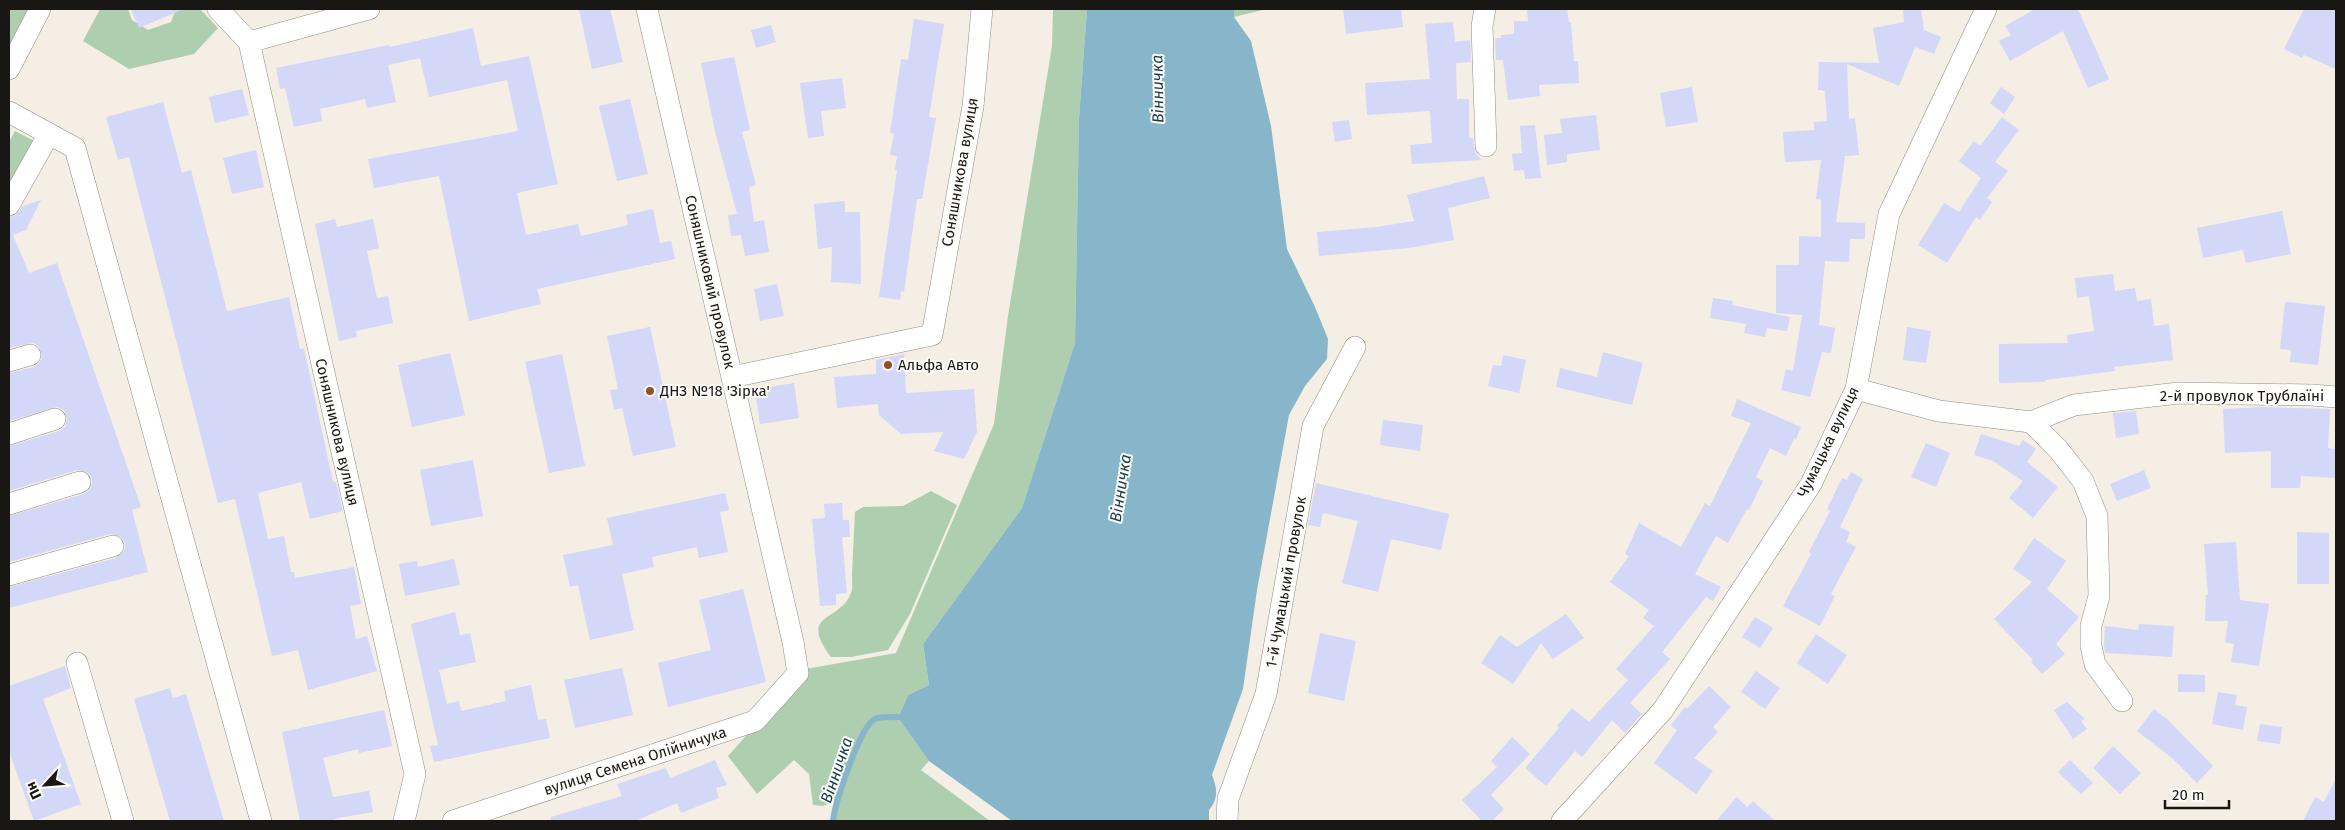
<svg xmlns="http://www.w3.org/2000/svg" width="2345" height="830" font-family="'Fira Sans',sans-serif">
<style>
.green{fill:#aeceb0}
.water{fill:#87b5ca}
.lines{fill:none;stroke-linecap:round;stroke-linejoin:round}
.stream{stroke:#87b5ca;stroke-width:6}
.building{fill:#d3d7f8}
.minor-casing{stroke:#928d83;stroke-width:22}
.minor{stroke:#fff;stroke-width:21}
.poi-dot{fill:#935021;stroke:#fefcf8;stroke-width:2}
.labels{text-anchor:middle;stroke-width:4;stroke-linejoin:round;paint-order:stroke}
.street-label{font-size:15px;fill:#191713;stroke:#fefcf8}
.poi-label{font-size:15px;fill:#191713;stroke:#fefcf8;text-anchor:start}
.water-label{font-size:16px;font-style:italic;fill:#113a49;stroke:#fefcf8}
</style>
<rect width="100%" height="100%" fill="#f4eee4"/>
<!-- green -->
<path class="green" d="M 9,9 L 39,9 L 9,67 Z
M 100,9 L 128,9 L 132,20 L 148,30 L 171,22 L 176,9 L 200,9 L 218,28 L 194,54 L 129,69 L 83,41 Z
M 1053,9 L 1087,9 L 1079,118 L 1075,343 L 1022,508 L 923,644 L 929,685 L 908,695 L 898,718 L 929,761 L 921,770 L 990,821 L 834,821 L 838,800 L 823,806 L 813,805 L 809,774 L 794,760 L 757,794 L 728,756 L 806,669 L 896,653 L 994,424 L 1008,316 L 1052,46 Z
M 1234,9 L 1267,9 L 1234,17 Z
M 15,131 L 40,144 L 9,210 L 9,142 Z
M 931,491 L 957,505 L 910,614 L 888,650 L 851,657 L 831,657 C 797,612 841,622 851,593 C 853,588 852,580 852,574 C 853,553 854,532 855,512 L 863,507 L 903,506 Z"/>
<!-- water -->
<path class="water" d="M 1087,9 L 1234,9 L 1234,17 L 1251,41 L 1271,126 L 1287,249 L 1315,307 L 1328,339 L 1327,359 L 1305,386 L 1289,415 L 1257,590 L 1243,689 L 1212,775 C 1217,788 1219,798 1209,810 L 1209,821 L 1012,821 L 929,761 L 898,718 L 908,695 L 929,685 L 923,644 L 1022,508 L 1075,343 L 1079,118 Z"/>
<g class="lines">
<!-- stream -->
<path class="stream" d="M 833,821 C 835,803 860,726 875,719 C 884,715 896,719 905,716"/>
</g>
<!-- building -->
<path class="building" d="M 131,9 L 184,9 L 139,28 Z
M 579,9 L 610,9 L 623,62 L 592,69 Z
M 1343,9 L 1401,9 L 1403,27 L 1346,34 Z
M 1527,9 L 1567,9 L 1569,22 L 1571,22 L 1574,61 L 1578,61 L 1579,83 L 1539,85 L 1540,96 L 1508,100 L 1503,60 L 1496,60 L 1495,38 L 1501,38 L 1501,35 L 1514,34 L 1514,21 L 1528,21 Z
M 1903,9 L 1921,9 L 1924,30 L 1941,37 L 1934,54 L 1915,47 L 1899,86 L 1847,64 L 1849,119 L 1855,118 L 1859,155 L 1845,156 L 1836,222 L 1865,223 L 1865,239 L 1850,239 L 1849,262 L 1825,261 L 1819,325 L 1835,328 L 1831,353 L 1822,352 L 1810,397 L 1781,390 L 1786,369 L 1793,371 L 1802,315 L 1776,313 L 1776,265 L 1799,265 L 1799,236 L 1821,237 L 1821,200 L 1816,199 L 1821,160 L 1785,162 L 1783,132 L 1814,130 L 1814,122 L 1827,121 L 1825,91 L 1818,90 L 1819,62 L 1879,63 L 1873,28 L 1904,22 Z
M 2035,9 L 2078,9 L 2109,79 L 2088,88 L 2063,31 L 2010,61 L 1999,41 L 2011,35 L 2005,26 Z
M 2304,9 L 2336,9 L 2336,69 L 2304,55 L 2302,58 L 2284,49 Z
M 914,19 L 944,24 L 929,117 L 936,118 L 922,199 L 917,199 L 904,292 L 901,291 L 900,300 L 879,297 L 897,170 L 895,170 L 897,156 L 890,155 L 894,134 L 890,133 L 901,59 L 908,60 Z
M 1453,22 L 1455,42 L 1470,40 L 1471,62 L 1456,63 L 1457,99 L 1469,99 L 1469,138 L 1473,138 L 1475,152 L 1481,160 L 1412,164 L 1410,145 L 1432,143 L 1430,111 L 1367,115 L 1365,83 L 1430,79 L 1425,24 Z
M 771,25 L 776,42 L 756,48 L 751,30 Z
M 473,28 L 481,66 L 529,56 L 558,184 L 517,193 L 526,235 L 578,224 L 581,236 L 628,225 L 626,215 L 653,209 L 660,243 L 671,241 L 675,259 L 537,289 L 541,304 L 469,321 L 439,176 L 374,188 L 368,159 L 518,131 L 507,80 L 429,97 L 420,58 L 388,65 L 396,102 L 367,108 L 365,99 L 320,109 L 322,121 L 294,127 L 285,88 L 280,89 L 276,68 L 389,45 L 390,47 Z
M 734,57 L 750,130 L 742,132 L 756,185 L 749,187 L 754,222 L 764,220 L 769,252 L 745,256 L 741,235 L 731,236 L 728,215 L 737,214 L 715,131 L 701,63 Z
M 842,78 L 846,108 L 821,111 L 824,136 L 808,138 L 800,83 Z
M 1692,87 L 1698,122 L 1666,127 L 1660,93 Z
M 2001,87 L 2015,97 L 2004,114 L 1990,103 Z
M 242,89 L 249,115 L 215,123 L 209,97 Z
M 630,99 L 648,174 L 617,181 L 599,106 Z
M 163,102 L 182,173 L 191,170 L 227,311 L 289,297 L 300,349 L 304,348 L 333,482 L 336,482 L 343,511 L 310,519 L 301,482 L 258,493 L 268,539 L 284,536 L 291,572 L 294,572 L 295,578 L 354,567 L 361,604 L 350,606 L 356,639 L 367,636 L 377,671 L 308,690 L 298,650 L 272,656 L 235,499 L 218,503 L 129,157 L 118,160 L 106,117 Z
M 1596,115 L 1600,150 L 1567,154 L 1567,162 L 1547,165 L 1544,135 L 1562,133 L 1560,119 Z
M 2002,117 L 2019,130 L 1995,162 L 2008,171 L 1987,198 L 1992,202 L 1980,220 L 1976,217 L 1947,263 L 1918,245 L 1944,203 L 1959,212 L 1981,178 L 1959,161 L 1974,141 L 1980,146 Z
M 1349,120 L 1352,139 L 1335,142 L 1332,122 Z
M 1535,125 L 1541,178 L 1525,179 L 1524,170 L 1514,171 L 1512,154 L 1522,153 L 1520,126 Z
M 256,150 L 264,187 L 232,194 L 223,158 Z
M 1484,176 L 1490,198 L 1448,208 L 1454,240 L 1409,248 L 1319,256 L 1317,232 L 1377,227 L 1414,221 L 1407,195 Z
M 41,200 L 26,230 L 13,235 L 29,273 L 57,263 L 141,507 L 132,510 L 148,572 L 9,608 L 9,587 L 116,558 L 122,554 L 125,549 L 125,542 L 121,537 L 110,534 L 9,562 L 9,516 L 84,494 L 89,490 L 92,484 L 92,478 L 88,473 L 77,470 L 9,491 L 9,446 L 59,431 L 65,427 L 67,421 L 64,410 L 57,407 L 9,421 L 9,373 L 34,367 L 39,363 L 42,358 L 39,346 L 33,343 L 9,348 L 9,217 L 16,215 L 23,206 Z
M 845,201 L 845,212 L 860,212 L 861,284 L 831,282 L 832,247 L 818,249 L 814,204 Z
M 2282,211 L 2291,254 L 2246,263 L 2243,250 L 2203,258 L 2197,228 Z
M 335,219 L 337,227 L 373,219 L 379,248 L 367,251 L 377,298 L 388,296 L 393,323 L 356,331 L 357,337 L 339,341 L 315,224 Z
M 2113,274 L 2115,291 L 2135,288 L 2137,301 L 2151,299 L 2154,326 L 2169,324 L 2173,360 L 2114,367 L 2115,371 L 2045,380 L 2045,382 L 1999,383 L 1999,344 L 2068,343 L 2067,335 L 2094,331 L 2089,296 L 2077,298 L 2075,278 Z
M 777,284 L 784,316 L 760,321 L 754,289 Z
M 1713,298 L 1733,301 L 1732,305 L 1790,317 L 1787,331 L 1767,328 L 1765,337 L 1744,333 L 1746,324 L 1710,318 Z
M 2285,302 L 2325,306 L 2318,365 L 2290,362 L 2291,350 L 2280,349 Z
M 650,327 L 676,447 L 633,456 L 622,408 L 614,410 L 610,390 L 618,389 L 607,336 Z
M 1907,327 L 1931,331 L 1926,363 L 1903,360 Z
M 1603,352 L 1643,363 L 1632,405 L 1556,387 L 1560,368 L 1597,377 Z
M 450,353 L 465,415 L 412,427 L 398,365 Z
M 562,354 L 585,466 L 549,473 L 525,362 Z
M 904,354 L 906,393 L 974,389 L 977,432 L 964,459 L 934,451 L 943,432 L 901,434 L 879,415 L 878,404 L 837,408 L 834,377 L 876,374 L 876,360 Z
M 1503,355 L 1526,360 L 1519,393 L 1488,386 L 1493,365 L 1501,366 Z
M 794,383 L 799,418 L 760,424 L 755,389 Z
M 1737,399 L 1801,427 L 1796,439 L 1794,438 L 1786,456 L 1770,448 L 1756,477 L 1763,481 L 1749,510 L 1747,509 L 1728,543 L 1716,536 L 1695,574 L 1721,587 L 1713,601 L 1706,597 L 1662,652 L 1670,659 L 1630,703 L 1642,714 L 1625,733 L 1612,720 L 1582,757 L 1575,751 L 1546,786 L 1525,768 L 1559,728 L 1557,726 L 1572,708 L 1589,722 L 1628,680 L 1616,669 L 1654,626 L 1643,618 L 1649,610 L 1610,582 L 1629,556 L 1625,554 L 1639,523 L 1681,547 L 1705,503 L 1710,506 L 1751,423 L 1731,416 Z
M 2264,407 L 2330,409 L 2328,448 L 2336,449 L 2336,478 L 2301,476 L 2300,488 L 2271,488 L 2271,451 L 2225,453 L 2223,409 Z
M 2136,411 L 2139,434 L 2116,438 L 2113,413 Z
M 1383,420 L 1423,425 L 1420,451 L 1380,445 Z
M 1981,434 L 2019,446 L 2023,440 L 2036,449 L 2027,462 L 2058,487 L 2033,518 L 2009,498 L 2023,481 L 1993,461 L 1974,455 Z
M 1926,443 L 1950,453 L 1936,487 L 1911,477 Z
M 473,460 L 483,516 L 431,526 L 420,470 Z
M 2144,470 L 2151,488 L 2117,501 L 2110,484 Z
M 1851,472 L 1863,479 L 1840,527 L 1850,532 L 1846,542 L 1856,547 L 1831,594 L 1835,596 L 1820,626 L 1783,606 L 1811,554 L 1809,552 L 1830,511 L 1827,509 L 1842,478 L 1847,480 Z
M 1316,483 L 1449,514 L 1441,550 L 1391,539 L 1378,592 L 1342,583 L 1358,521 L 1323,513 L 1320,527 L 1308,525 Z
M 725,493 L 729,510 L 720,512 L 728,552 L 699,558 L 697,547 L 652,557 L 654,567 L 622,574 L 634,630 L 590,640 L 578,585 L 570,587 L 563,555 L 613,545 L 607,518 Z
M 842,503 L 843,520 L 849,520 L 850,537 L 842,537 L 847,593 L 836,594 L 836,605 L 820,606 L 812,519 L 825,518 L 824,504 Z
M 2297,532 L 2329,533 L 2329,584 L 2297,584 Z
M 2034,538 L 2066,561 L 2047,589 L 2079,617 L 2056,644 L 2065,654 L 2042,674 L 2031,662 L 2033,660 L 1994,619 L 2032,582 L 2013,569 Z
M 2236,542 L 2240,600 L 2269,604 L 2259,666 L 2231,662 L 2234,644 L 2225,642 L 2228,621 L 2205,621 L 2206,595 L 2208,595 L 2204,544 Z
M 454,559 L 460,585 L 405,596 L 399,564 L 417,561 L 418,567 Z
M 743,589 L 766,682 L 668,707 L 658,663 L 711,650 L 699,600 Z
M 455,612 L 460,635 L 470,633 L 476,662 L 439,670 L 447,704 L 459,701 L 461,711 L 506,701 L 504,691 L 531,685 L 538,720 L 546,719 L 550,738 L 434,762 L 430,746 L 438,745 L 411,624 Z
M 1566,614 L 1584,638 L 1553,659 L 1541,643 L 1513,684 L 1481,663 L 1500,635 L 1517,647 Z
M 1755,617 L 1773,628 L 1760,648 L 1742,637 Z
M 2139,624 L 2174,626 L 2172,657 L 2105,653 L 2104,645 L 2105,626 L 2138,630 Z
M 1320,633 L 1356,641 L 1344,701 L 1308,693 Z
M 1816,634 L 1847,655 L 1828,684 L 1797,663 Z
M 65,666 L 71,688 L 43,699 L 81,804 L 34,821 L 9,751 L 9,686 Z
M 622,668 L 633,715 L 575,728 L 564,680 Z
M 1756,671 L 1780,688 L 1765,709 L 1741,692 Z
M 2178,674 L 2205,675 L 2205,692 L 2178,692 Z
M 1709,686 L 1731,707 L 1713,727 L 1718,732 L 1694,758 L 1713,771 L 1696,794 L 1654,763 L 1677,730 L 1671,725 L 1685,707 L 1687,709 Z
M 170,688 L 173,698 L 186,694 L 224,821 L 170,821 L 134,699 Z
M 2218,692 L 2237,695 L 2235,705 L 2247,707 L 2243,730 L 2212,724 Z
M 2067,702 L 2085,719 L 2081,721 L 2087,729 L 2073,739 L 2054,710 Z
M 2154,709 L 2167,719 L 2213,766 L 2197,783 L 2172,758 L 2137,731 Z
M 384,710 L 392,746 L 359,753 L 358,749 L 323,758 L 333,797 L 369,791 L 373,812 L 338,818 L 329,821 L 300,821 L 282,732 Z
M 2260,724 L 2282,727 L 2280,744 L 2257,741 Z
M 1512,737 L 1530,754 L 1491,795 L 1504,809 L 1492,821 L 1482,821 L 1462,800 L 1497,767 L 1491,761 Z
M 2113,746 L 2141,773 L 2120,794 L 2093,768 Z
M 715,760 L 727,785 L 716,788 L 719,798 L 681,813 L 677,803 L 635,821 L 551,821 L 551,817 L 622,796 L 617,784 L 666,768 L 670,778 Z
M 2070,760 L 2093,783 L 2081,794 L 2058,772 Z
M 2336,778 L 2336,821 L 2303,821 L 2315,797 L 2324,802 Z
M 1737,797 L 1747,807 L 1753,801 L 1775,821 L 1716,821 Z"/>
<g class="lines">
<defs>
<path id="minor" d="M 218,9 L 249,42
M 369,9 L 249,42 L 415,774 L 404,821
M 1485,9 L 1482,26 L 1486,146
M 9,69 L 40,9
M 9,112 L 75,148 L 261,821
M 9,205 L 49,134
M 9,361 L 30,355
M 732,377 L 932,335 L 973,106 L 982,9
M 1856,389 L 1939,411 L 2031,422 L 2058,449 L 2083,481 L 2097,516 L 2099,596 L 2091,626 L 2091,646 L 2095,664 L 2122,701
M 2031,422 L 2074,405 L 2179,393 L 2312,395 L 2336,397
M 9,434 L 55,419
M 9,504 L 80,482
M 9,575 L 113,546
M 77,663 L 123,821
M 453,821 L 755,721 L 798,673 L 793,642 L 647,9
M 1227,821 L 1228,799 L 1266,694 L 1313,426 L 1355,347
M 1562,821 L 1663,710 L 1811,484 L 1856,389 L 1889,214 L 1986,9"/>
</defs>
<!-- minor casing -->
<use href="#minor" class="minor-casing"/>
<!-- minor -->
<use href="#minor" class="minor"/>
</g>
<!-- markers -->
<g class="poi-dot">
<circle cx="888" cy="365" r="5"/>
<circle cx="650" cy="391" r="5"/>
</g>
<g class="labels">
<!-- street labels -->
<g class="street-label">
<text transform="translate(960 172) rotate(-80)" y="5">Соняшникова вулиця</text>
<text transform="translate(710 282) rotate(77)" y="5">Соняшниковий провулок</text>
<text x="2242" y="401">2-й провулок Трублаїні</text>
<text transform="translate(337 432) rotate(77)" y="5">Соняшникова вулиця</text>
<text transform="translate(1828 442) rotate(-64)" y="5">Чумацька вулиця</text>
<text transform="translate(1286 582) rotate(-80)" y="5">1-й Чумацький провулок</text>
<text transform="translate(635 761) rotate(-18)" y="5">вулиця Семена Олійничука</text>
</g>
<!-- poi labels -->
<g class="poi-label">
<text x="898" y="370">Альфа Авто</text>
<text x="660" y="396">ДНЗ №18 'Зірка'</text>
</g>
<!-- water labels -->
<g class="water-label">
<text transform="translate(1157 89) rotate(-91)" y="6">Вінничка</text>
<text transform="translate(1120 488) rotate(-81)" y="6">Вінничка</text>
<text transform="translate(836 770) rotate(-71)" y="6">Вінничка</text>
</g>
</g>
<!-- border -->
<rect width="2345" height="830" fill="none" stroke="#191713" stroke-width="20"/>
<!-- north arrow -->
<g transform="translate(45 785) rotate(244)" stroke="#fefcf8" stroke-width="4" paint-order="stroke">
<path d="M0-4L9 19L0 12L-9 19Z" fill="#191713"/>
<text y="-8" font-size="14" font-weight="bold" text-anchor="middle" fill="#191713">Пн</text>
</g>
<!-- scale -->
<path d="M2165 800v8h64v-8" fill="none" stroke="#191713" stroke-width="2.5"/>
<text x="2172" y="800" font-size="15" fill="#191713" stroke="#fefcf8" stroke-width="4" paint-order="stroke">20 m</text>
</svg>
